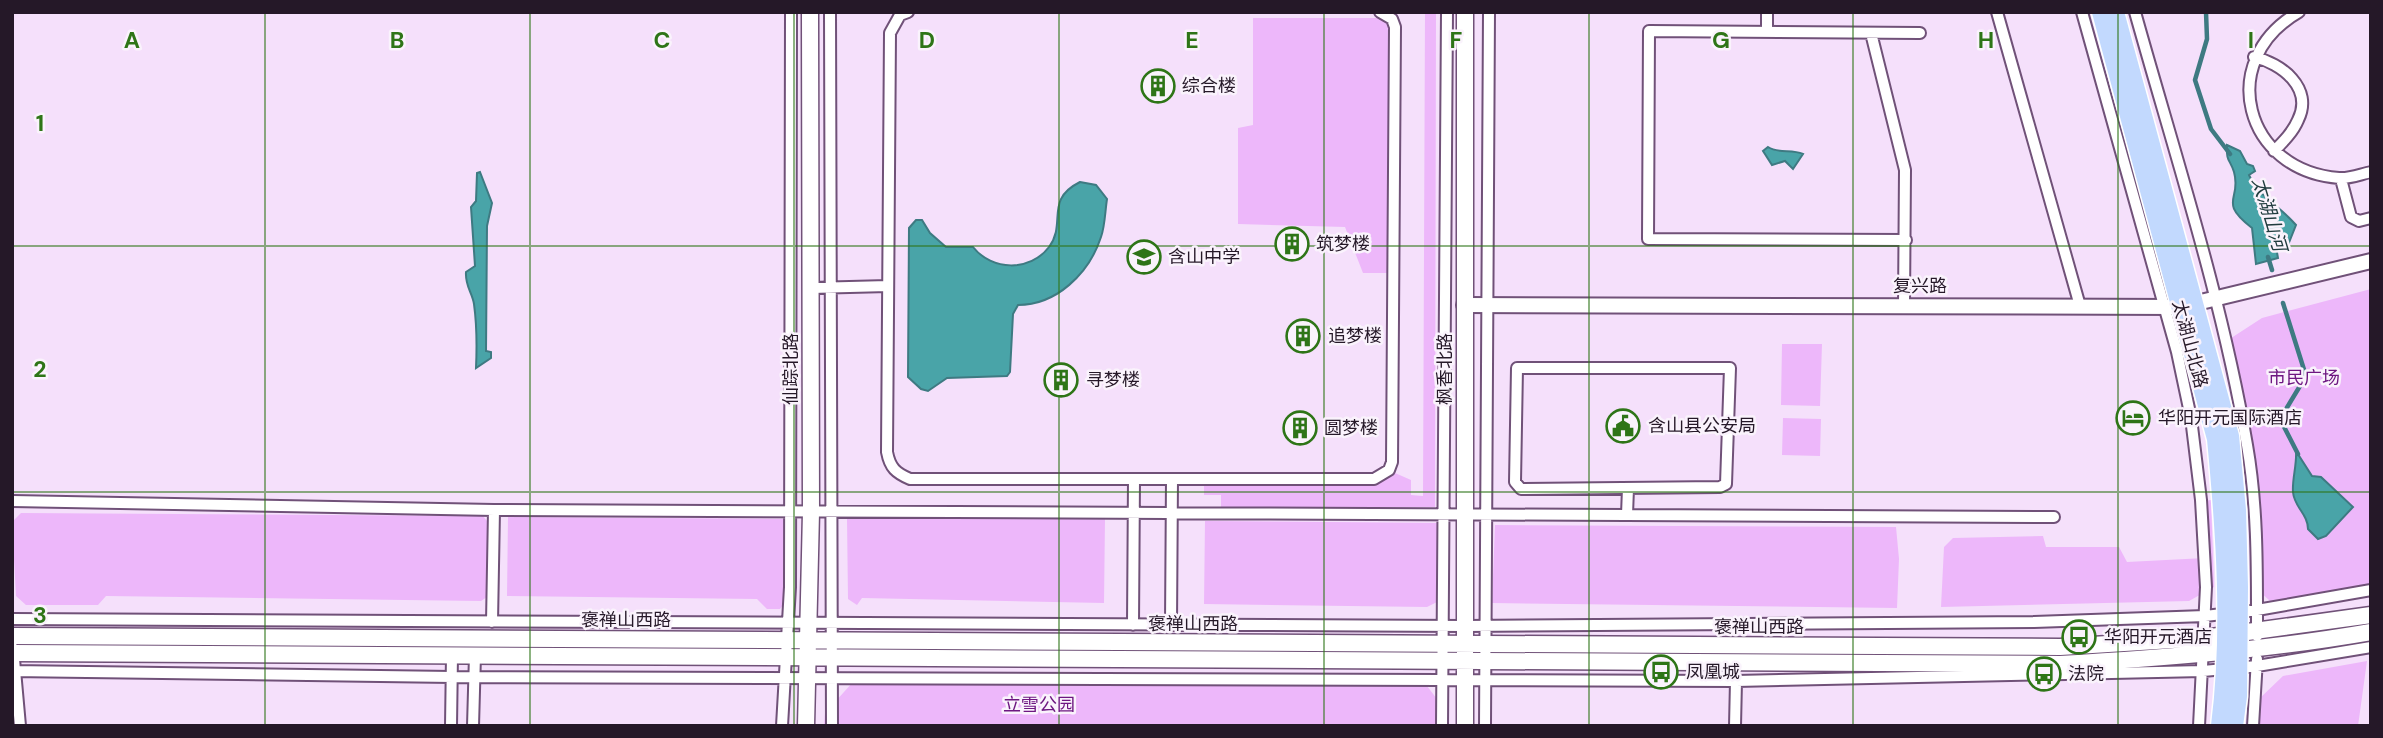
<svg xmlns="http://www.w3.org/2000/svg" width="2383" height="738" font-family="'DM Sans','Noto Sans SC',sans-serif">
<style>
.green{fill:#edb7fa}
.water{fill:#49a4a8;stroke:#3e7a82;stroke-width:2}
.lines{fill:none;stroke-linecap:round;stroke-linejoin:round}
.stream{stroke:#3e7a82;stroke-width:4.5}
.minor-casing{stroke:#705178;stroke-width:14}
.tertiary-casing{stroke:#705178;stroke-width:18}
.secondary-casing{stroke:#705178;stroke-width:19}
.primary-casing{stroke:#fff;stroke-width:21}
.minor{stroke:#fff;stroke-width:10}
.tertiary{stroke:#fff;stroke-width:14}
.secondary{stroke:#fff;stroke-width:16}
.primary{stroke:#c2d9fe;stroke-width:18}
.grid{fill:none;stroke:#2e7517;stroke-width:2;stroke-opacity:0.55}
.labels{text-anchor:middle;stroke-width:5;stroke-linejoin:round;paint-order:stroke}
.poi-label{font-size:18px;fill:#251828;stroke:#faf3fc;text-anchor:start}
.street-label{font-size:18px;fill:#251828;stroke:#faf3fc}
.park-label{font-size:18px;fill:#6e1781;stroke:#faf3fc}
.water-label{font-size:19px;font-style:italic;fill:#213d3f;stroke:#faf3fc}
.grid-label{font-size:23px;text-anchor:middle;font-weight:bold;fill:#2e7517;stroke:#faf3fc;stroke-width:5;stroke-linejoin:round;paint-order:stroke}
</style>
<rect width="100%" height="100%" fill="#f5e0fb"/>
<!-- green -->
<path class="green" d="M 1425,12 L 1436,12 L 1435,507 L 1221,508 L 1221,495 L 1204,495 L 1204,486 L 1375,486 L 1395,473 L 1411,480 L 1411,495 L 1423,496 Z
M 1253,18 L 1379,18 L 1390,26 L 1387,273 L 1363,273 L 1345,227 L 1238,224 L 1238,128 L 1253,125 Z
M 2371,289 L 2371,585 L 2270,601 L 2258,590 L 2258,515 L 2225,342 L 2262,318 Z
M 1782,344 L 1822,344 L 1820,406 L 1781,405 Z
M 1783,418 L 1821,419 L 1820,456 L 1782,455 Z
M 2211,500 L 2214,587 L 2189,601 L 1941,607 L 1944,547 L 1953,538 L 2043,536 L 2046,547 L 2119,547 L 2127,562 L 2205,558 L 2203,501 Z
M 21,513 L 483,516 L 488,522 L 487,597 L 481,601 L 106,596 L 98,605 L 26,605 L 16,596 L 12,522 Z
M 508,517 L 785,519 L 786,601 L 780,609 L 767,609 L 757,599 L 507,596 Z
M 847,519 L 1105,519 L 1104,603 L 862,598 L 857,605 L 848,599 Z
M 1205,521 L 1441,523 L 1439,601 L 1427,607 L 1204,604 Z
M 1495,525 L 1896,527 L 1899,559 L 1897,608 L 1492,603 Z
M 2367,661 L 2358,726 L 2255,726 L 2259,699 L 2283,676 Z
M 853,682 L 1427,686 L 1440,703 L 1440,726 L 824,726 L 825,713 Z"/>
<!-- water -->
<path class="water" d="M 2227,145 L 2240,151 L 2247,164 L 2253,166 L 2255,171 L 2249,175 C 2259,197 2281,207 2296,225 L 2288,245 L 2283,242 L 2276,247 L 2278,258 L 2256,264 L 2252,228 C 2217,201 2242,200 2234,172 C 2230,159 2226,162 2227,145 Z
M 1768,147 C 1779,154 1791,149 1803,154 L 1793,169 L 1785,161 L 1772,165 L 1763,151 Z
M 480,172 L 492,203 L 487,226 L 486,351 L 491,352 L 491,358 L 476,368 C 477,346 477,326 474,304 C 472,292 465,286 466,272 L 475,266 L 471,207 L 476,201 L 477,173 Z
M 1080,182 L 1096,185 L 1107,199 C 1105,212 1105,226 1101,237 C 1089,274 1056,305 1018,305 L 1013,314 L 1010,372 L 1007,376 L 947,378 L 928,391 L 921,389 L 908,377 L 909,228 L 916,220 L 922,220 L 930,233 L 946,247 L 973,247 C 992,271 1030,272 1049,247 C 1067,223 1044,200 1080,182 Z
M 2296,451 L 2312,476 L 2321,477 L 2353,507 L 2326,536 L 2318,539 L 2308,529 C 2308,514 2294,507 2293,492 C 2292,479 2297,465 2296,451 Z"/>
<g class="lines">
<!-- stream -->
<path class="stream" d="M 2206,12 L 2207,39 L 2195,80 L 2211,129 L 2230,154
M 2268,257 L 2272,270
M 2283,303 L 2306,376 L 2280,419 L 2298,454"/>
<defs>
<path id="minor" d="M 830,12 L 832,726
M 908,12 L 900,15 L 890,33 L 887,452 C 890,468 896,473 910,479 L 1374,479 L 1389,470 L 1392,462 L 1395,27 L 1392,19 L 1380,12
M 1767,12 L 1767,32
M 1997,12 L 2080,306
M 2082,12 L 2177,352 L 2191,418 L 2201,500 L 2206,587 L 2199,726
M 2135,12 C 2175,155 2222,298 2247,445 C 2258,508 2257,572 2257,636
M 2299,12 C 2215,60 2244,171 2339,178 C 2349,179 2361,174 2371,172
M 1871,33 L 1905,170 L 1904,305
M 2254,57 C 2281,63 2314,88 2298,120 C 2293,132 2283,142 2274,151
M 2341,179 L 2351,217 L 2359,221 L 2371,218
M 1906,240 L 1648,239 L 1649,31 L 1920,33
M 811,288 L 888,286
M 1517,368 L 1730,368 L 1726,484 L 1720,487 L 1521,489 L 1515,482 Z
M 12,501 L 494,510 L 2054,517
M 1627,515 L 1628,488
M 12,619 L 1465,626 L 2034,622 L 2205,616 L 2257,610 L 2371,590
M 492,622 L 494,510
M 1133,625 L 1134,479
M 1171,625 L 1172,479
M 13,648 L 20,726
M 12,671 L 452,677 L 1736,681 L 2203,671 L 2257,666 L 2371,647
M 451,726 L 452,655
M 473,726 L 475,655
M 782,726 L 790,587 L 791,12
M 1442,726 L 1447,12
M 1485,726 L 1489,12
M 1735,726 L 1736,681
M 2253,726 L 2257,659"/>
<path id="tertiary" d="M 1464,305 L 2180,307 L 2371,261"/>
<path id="secondary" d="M 12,636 L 2060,647 L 2204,638 L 2371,615
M 12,653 L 2060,664 C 2165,658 2267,650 2371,632
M 806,726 L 811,512 L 810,12
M 1465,726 L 1465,12"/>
<path id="primary" d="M 2101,12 L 2216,439 C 2225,533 2232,631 2220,726
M 2115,12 L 2230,436 L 2237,510 L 2239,587 L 2238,696 L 2234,726"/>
</defs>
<!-- minor casing -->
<use href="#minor" class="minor-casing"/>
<!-- tertiary casing -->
<use href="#tertiary" class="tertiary-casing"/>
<!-- secondary casing -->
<use href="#secondary" class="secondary-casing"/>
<!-- primary casing -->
<use href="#primary" class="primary-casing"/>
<!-- minor -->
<use href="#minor" class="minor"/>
<!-- tertiary -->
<use href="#tertiary" class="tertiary"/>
<!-- secondary -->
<use href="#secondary" class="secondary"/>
<!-- primary -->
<use href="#primary" class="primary"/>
</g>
<!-- grid -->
<path class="grid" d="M 265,12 L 265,726M 530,12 L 530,726M 794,12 L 794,726M 1059,12 L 1059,726M 1324,12 L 1324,726M 1589,12 L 1589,726M 1853,12 L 1853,726M 2118,12 L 2118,726M 12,246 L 2371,246M 12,492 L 2371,492"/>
<!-- icons -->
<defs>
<symbol id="building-ring" viewBox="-11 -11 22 22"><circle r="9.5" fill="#faf3fc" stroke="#2e7517" stroke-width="1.5"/><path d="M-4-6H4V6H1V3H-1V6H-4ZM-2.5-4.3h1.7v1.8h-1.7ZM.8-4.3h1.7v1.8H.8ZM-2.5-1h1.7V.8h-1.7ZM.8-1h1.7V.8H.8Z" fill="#2e7517"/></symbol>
<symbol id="school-ring" viewBox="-11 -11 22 22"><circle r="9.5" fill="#faf3fc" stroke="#2e7517" stroke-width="1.5"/><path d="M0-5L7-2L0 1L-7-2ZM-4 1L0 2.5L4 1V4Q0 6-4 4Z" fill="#2e7517"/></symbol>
<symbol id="hotel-ring" viewBox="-11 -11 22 22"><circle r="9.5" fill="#faf3fc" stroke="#2e7517" stroke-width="1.5"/><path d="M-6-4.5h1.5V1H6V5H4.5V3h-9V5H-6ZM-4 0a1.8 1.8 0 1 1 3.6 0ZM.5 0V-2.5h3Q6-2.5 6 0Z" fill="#2e7517"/></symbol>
<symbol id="civic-ring" viewBox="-11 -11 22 22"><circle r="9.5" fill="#faf3fc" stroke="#2e7517" stroke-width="1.5"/><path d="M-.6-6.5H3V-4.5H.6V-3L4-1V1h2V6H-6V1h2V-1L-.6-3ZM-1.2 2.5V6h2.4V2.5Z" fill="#2e7517"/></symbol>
<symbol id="bus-ring" viewBox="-11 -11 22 22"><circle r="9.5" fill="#faf3fc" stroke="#2e7517" stroke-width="1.5"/><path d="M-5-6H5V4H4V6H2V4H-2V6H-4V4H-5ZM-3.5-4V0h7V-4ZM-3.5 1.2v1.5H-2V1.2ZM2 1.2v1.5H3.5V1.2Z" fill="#2e7517"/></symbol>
</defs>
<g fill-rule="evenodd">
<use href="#building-ring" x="1139" y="67" width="38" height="38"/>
<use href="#building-ring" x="1273" y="225" width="38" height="38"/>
<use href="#school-ring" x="1125" y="238" width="38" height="38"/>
<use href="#building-ring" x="1284" y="317" width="38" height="38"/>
<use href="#building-ring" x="1042" y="361" width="38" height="38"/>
<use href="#hotel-ring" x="2114" y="399" width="38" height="38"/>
<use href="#civic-ring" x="1604" y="407" width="38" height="38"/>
<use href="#building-ring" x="1281" y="409" width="38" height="38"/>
<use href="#bus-ring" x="2060" y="618" width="38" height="38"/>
<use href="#bus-ring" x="1642" y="653" width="38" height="38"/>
<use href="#bus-ring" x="2025" y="655" width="38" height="38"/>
</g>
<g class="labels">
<!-- poi labels -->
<g class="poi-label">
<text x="1182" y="92">综合楼</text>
<text x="1316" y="250">筑梦楼</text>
<text x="1168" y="263">含山中学</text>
<text x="1328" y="342">追梦楼</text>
<text x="1086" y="386">寻梦楼</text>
<text x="2158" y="424">华阳开元国际酒店</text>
<text x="1648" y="432">含山县公安局</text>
<text x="1324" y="434">圆梦楼</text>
<text x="2104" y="643">华阳开元酒店</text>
<text x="1686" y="678">凤凰城</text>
<text x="2068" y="680">法院</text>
</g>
<!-- street labels -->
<g class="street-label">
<text x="1920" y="292">复兴路</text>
<text transform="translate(2190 344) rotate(75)" y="6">太湖山北路</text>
<text transform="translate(791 369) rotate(-90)" y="6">仙踪北路</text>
<text transform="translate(1445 369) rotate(-90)" y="6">枫香北路</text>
<text x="626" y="626">褒禅山西路</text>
<text x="1193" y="630">褒禅山西路</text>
<text x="1759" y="633">褒禅山西路</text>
</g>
<!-- park labels -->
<g class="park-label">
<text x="2304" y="384">市民广场</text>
<text x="1039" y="711">立雪公园</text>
</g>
<!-- water labels -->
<g class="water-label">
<text transform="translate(2270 214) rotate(73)" y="7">太湖山河</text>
</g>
</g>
<g class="grid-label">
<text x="132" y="48">A</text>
<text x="397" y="48">B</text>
<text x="662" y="48">C</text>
<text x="927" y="48">D</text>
<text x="1192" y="48">E</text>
<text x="1456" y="48">F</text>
<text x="1721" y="48">G</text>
<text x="1986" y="48">H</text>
<text x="2251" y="48">I</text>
<text x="40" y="131">1</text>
<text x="40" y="377">2</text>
<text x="40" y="623">3</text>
</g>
<!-- border -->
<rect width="2383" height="738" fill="none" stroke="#251828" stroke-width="28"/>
</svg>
